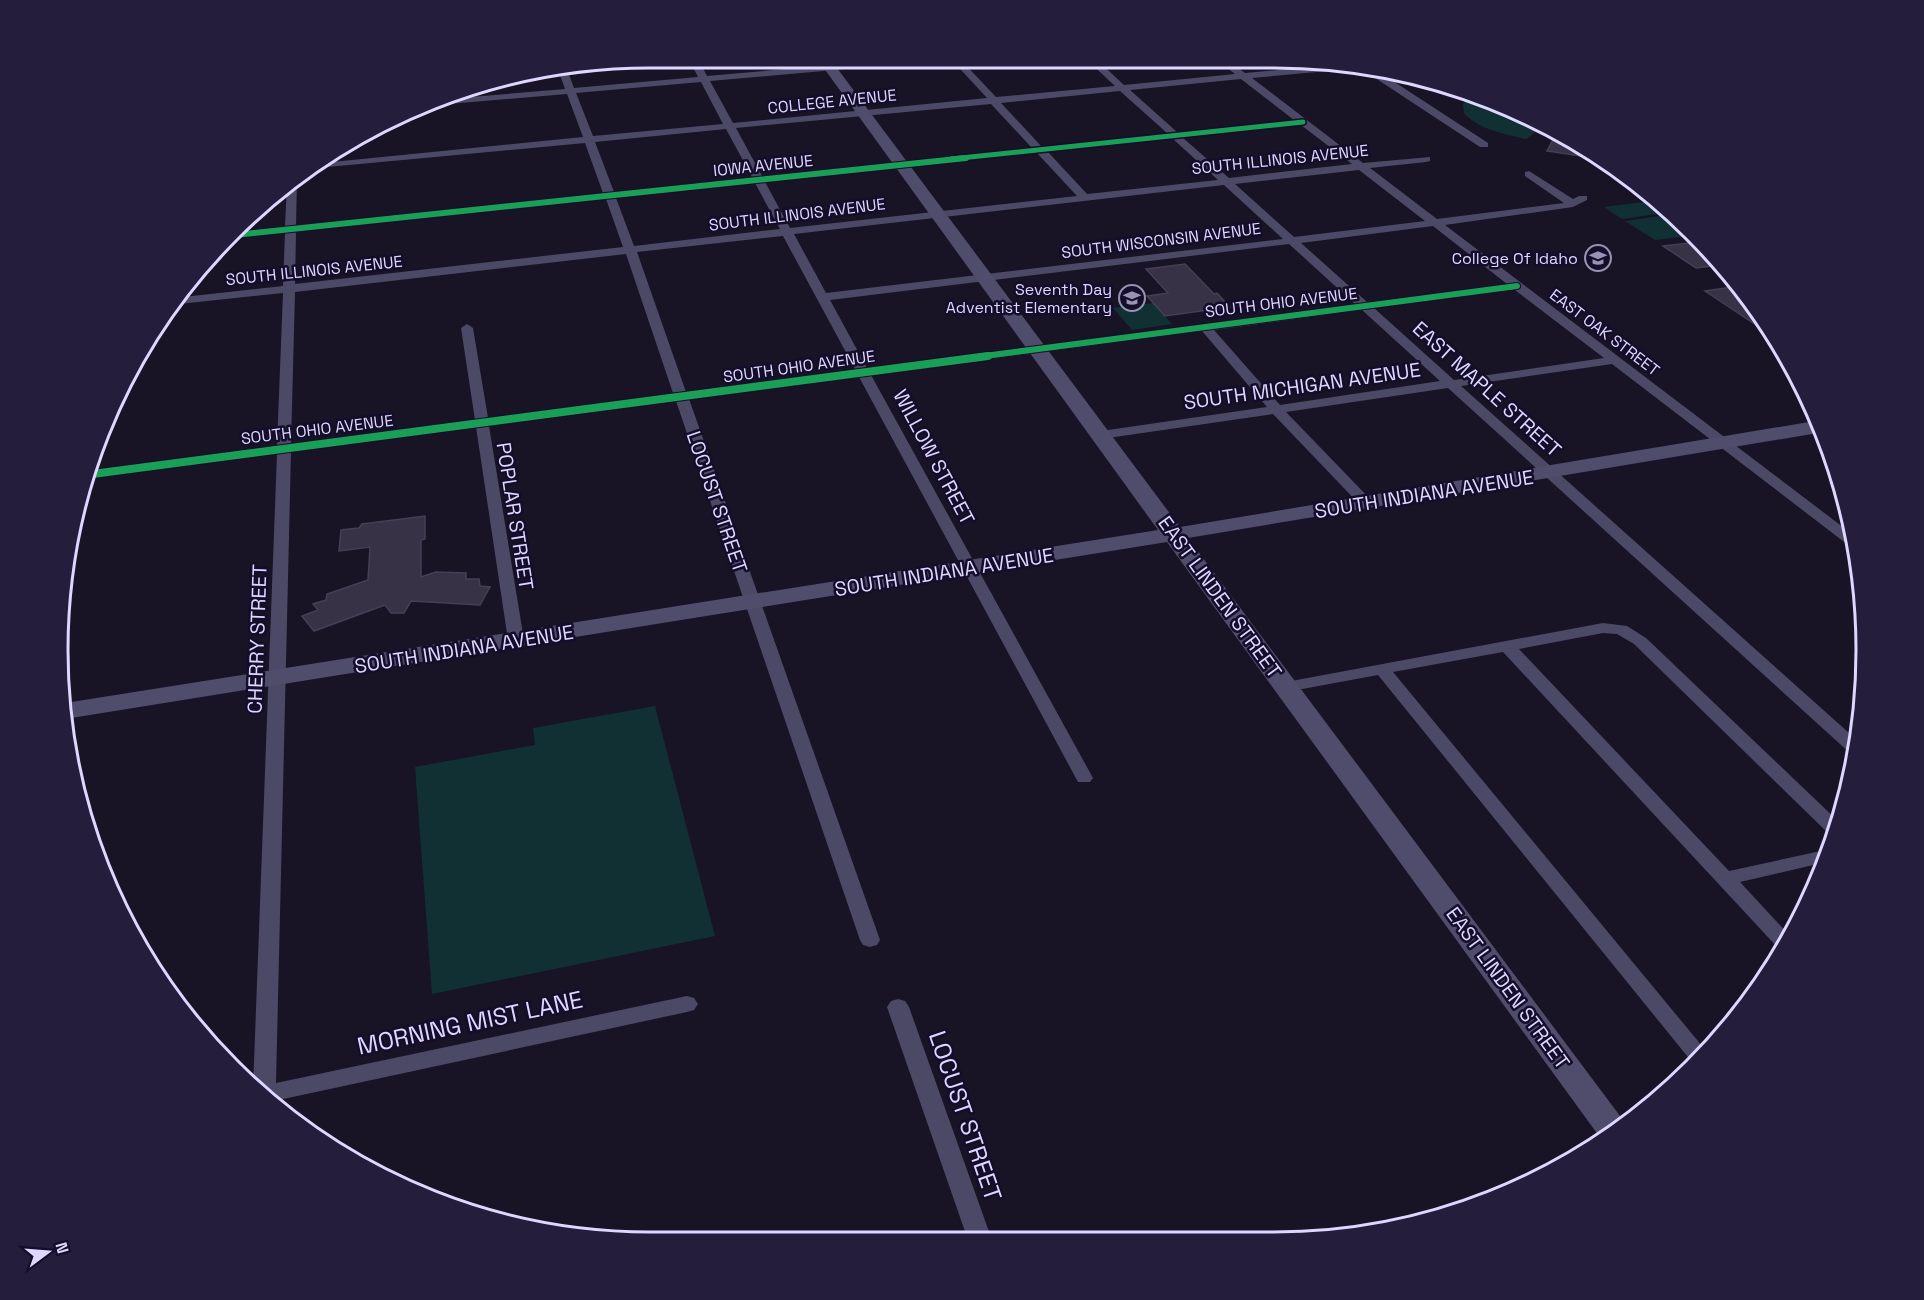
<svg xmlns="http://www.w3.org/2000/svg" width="1924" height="1300" font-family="'Space Grotesk',sans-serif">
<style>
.green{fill:#113033}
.building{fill:#373246;stroke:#453f58;stroke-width:1.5}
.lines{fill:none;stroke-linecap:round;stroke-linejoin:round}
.minor{fill:#4c4966;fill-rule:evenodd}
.secondary{fill:#504c6b;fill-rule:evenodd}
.cycleway-far2-casing{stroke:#140e2b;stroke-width:8}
.cycleway-far1-casing{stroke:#140e2b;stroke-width:8}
.cycleway-casing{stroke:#140e2b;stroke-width:10}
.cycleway-far2{stroke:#1a9f57;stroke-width:5}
.cycleway-far1{stroke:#1a9f57;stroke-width:6}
.cycleway{stroke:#1a9f57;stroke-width:8}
.labels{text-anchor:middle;stroke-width:5;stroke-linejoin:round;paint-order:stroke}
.far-street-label{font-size:16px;fill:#ded7ff;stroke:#140e2b}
.far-poi-label{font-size:16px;fill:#ded7ff;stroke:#140e2b;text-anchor:end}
.street-label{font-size:20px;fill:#ded7ff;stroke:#140e2b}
.near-street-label{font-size:24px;fill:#ded7ff;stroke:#140e2b}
.rim{fill:none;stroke:#ded7ff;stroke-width:3}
</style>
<rect width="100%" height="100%" fill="#181425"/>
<!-- green -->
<path class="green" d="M 1470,96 L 1537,118 L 1547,124 L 1526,139 C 1505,134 1479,130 1464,113 L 1463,104 Z
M 1652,201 L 1671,212 L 1622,219 L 1604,207 Z
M 1674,214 L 1697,235 L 1655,240 L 1625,221 Z
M 1153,303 L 1172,324 L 1132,330 L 1113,308 Z
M 655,706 L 715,936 L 432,994 L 415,767 L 535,745 L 533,728 Z"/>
<!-- building -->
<path class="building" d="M 1562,133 L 1604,157 L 1607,160 L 1547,151 L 1555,136 L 1559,137 Z
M 1699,242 L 1706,246 L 1721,265 L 1696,268 L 1663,246 Z
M 1185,264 L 1214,294 L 1217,293 L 1230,307 L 1165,316 L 1147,296 L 1168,293 L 1146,269 Z
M 1739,286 L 1767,320 L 1777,339 L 1705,291 Z
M 425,516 L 425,539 L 421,540 L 421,577 L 436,572 L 466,573 L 466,579 L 479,579 L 480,586 L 490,587 L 480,605 L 411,601 L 404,613 L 391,613 L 385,605 L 314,631 L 302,616 L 318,610 L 313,604 L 326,600 L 327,594 L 368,580 L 370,547 L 339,551 L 341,530 L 359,528 L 362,524 Z"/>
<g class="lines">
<!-- minor -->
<path class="minor" d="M 1214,57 L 1224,57 L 1245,73 L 1343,64 L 1370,66 L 1488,143 L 1488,147 L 1480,147 L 1360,68 L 1252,78 L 1363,163 L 1430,157 L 1430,161 L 1426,162 L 1370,168 L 1437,219 L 1564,203 L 1525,176 L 1525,172 L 1529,171 L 1573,199 L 1579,196 L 1587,196 L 1587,200 L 1573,207 L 1445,225 L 1856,537 L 1857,550 L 1852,548 L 1612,364 L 1461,386 L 1858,741 L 1857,756 L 1851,754 L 1448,388 L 1286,412 L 1371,500 L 1373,503 L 1371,506 L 1361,506 L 1273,414 L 1101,439 L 1096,438 L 1094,435 L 1101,431 L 1267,407 L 1202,331 L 871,375 L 1093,778 L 1090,782 L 1078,782 L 859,377 L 689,399 L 880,940 L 877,945 L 870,947 L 863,945 L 860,940 L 676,401 L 489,426 L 524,640 L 516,645 L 508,640 L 476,427 L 291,452 L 276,1083 L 687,996 L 694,998 L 698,1004 L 694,1010 L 687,1012 L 274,1101 L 272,1105 L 253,1089 L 277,454 L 83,479 L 86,471 L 277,445 L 283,293 L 170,305 L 174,298 L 283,286 L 285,233 L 224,239 L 229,232 L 285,226 L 287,185 L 295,178 L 297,180 L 296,225 L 603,193 L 585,143 L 306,169 L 312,164 L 583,137 L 567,94 L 424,106 L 435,100 L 565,89 L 557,66 L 565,64 L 574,88 L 698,77 L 690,61 L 699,61 L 707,76 L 885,60 L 917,60 L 913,63 L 710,81 L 733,123 L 987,98 L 951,59 L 960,59 L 996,97 L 1115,86 L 1085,58 L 1095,58 L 1124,85 L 1235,74 ZM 1241,79 L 1294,120 L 1177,132 L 1130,90 ZM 701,82 L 723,124 L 593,136 L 576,93 ZM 1120,91 L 1167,133 L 1042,147 L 1001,103 ZM 991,104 L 1032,148 L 762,176 L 736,128 ZM 1301,125 L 1352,164 L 1229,178 L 1183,138 ZM 726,129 L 752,177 L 614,192 L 595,142 ZM 1173,139 L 1218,180 L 1087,194 L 1048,152 ZM 1037,153 L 1077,196 L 790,228 L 765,182 ZM 1359,170 L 1425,221 L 1294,237 L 1235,184 ZM 755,183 L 780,229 L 634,246 L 616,198 ZM 1224,185 L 1283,239 L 826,293 L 794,234 ZM 606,199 L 623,247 L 295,284 L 296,232 ZM 1433,226 L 1507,284 L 1367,302 L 1301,243 ZM 783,236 L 855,369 L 686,392 L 637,252 ZM 1289,244 L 1355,304 L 867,368 L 830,300 ZM 626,254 L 673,393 L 488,418 L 473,328 L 467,324 L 461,328 L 475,420 L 291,444 L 295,292 ZM 1515,290 L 1604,358 L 1454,380 L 1374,308 ZM 1362,310 L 1440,381 L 1280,405 L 1214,330 Z
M 1603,623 L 1627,626 L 1646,638 L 1839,822 L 1834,836 L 1829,834 L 1634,644 L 1617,634 L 1603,633 L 1519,649 L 1729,871 L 1830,849 L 1826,862 L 1740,882 L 1790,936 L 1783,950 L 1779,949 L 1503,652 L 1393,672 L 1707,1052 L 1696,1067 L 1378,675 L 1286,692 L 1280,691 L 1278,687 L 1280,683 L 1286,682 Z
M 898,999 L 905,1001 L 909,1007 L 993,1243 L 969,1243 L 887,1007 L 891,1001 Z"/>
<!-- secondary -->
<path class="secondary" d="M 818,60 L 831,60 L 1180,527 L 1821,420 L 1824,432 L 1188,538 L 1626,1124 L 1604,1143 L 1167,542 L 65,719 L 65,703 L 1158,530 Z"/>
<defs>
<path id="cycleway-far2" d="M 951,159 L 1303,122"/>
<path id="cycleway-far1" d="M 226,236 L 966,158
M 977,357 L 1517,286"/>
<path id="cycleway" d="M 85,475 L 988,356"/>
</defs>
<!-- cycleway-far2 casing -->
<use href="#cycleway-far2" class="cycleway-far2-casing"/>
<!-- cycleway-far1 casing -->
<use href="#cycleway-far1" class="cycleway-far1-casing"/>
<!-- cycleway casing -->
<use href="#cycleway" class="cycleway-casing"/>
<!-- cycleway-far2 -->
<use href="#cycleway-far2" class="cycleway-far2"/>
<!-- cycleway-far1 -->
<use href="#cycleway-far1" class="cycleway-far1"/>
<!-- cycleway -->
<use href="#cycleway" class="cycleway"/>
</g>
<!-- icons -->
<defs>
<symbol id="university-ring" viewBox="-11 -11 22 22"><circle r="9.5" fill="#140e2b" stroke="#9993b3" stroke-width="1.5"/><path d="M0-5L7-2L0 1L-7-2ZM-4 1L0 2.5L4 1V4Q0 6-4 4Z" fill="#9993b3"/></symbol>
<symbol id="school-ring" viewBox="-11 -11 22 22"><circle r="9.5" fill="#140e2b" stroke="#9993b3" stroke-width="1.5"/><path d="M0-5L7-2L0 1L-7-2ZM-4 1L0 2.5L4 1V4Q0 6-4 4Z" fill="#9993b3"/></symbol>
</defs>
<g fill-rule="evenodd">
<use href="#university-ring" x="1583" y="243" width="30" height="30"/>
<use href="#school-ring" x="1117" y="283" width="30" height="30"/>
</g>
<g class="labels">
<!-- far-street labels -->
<g class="far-street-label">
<text transform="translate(832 101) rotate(-6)" y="6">COLLEGE AVENUE</text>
<text transform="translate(1280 159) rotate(-6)" y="6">SOUTH ILLINOIS AVENUE</text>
<text transform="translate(763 165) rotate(-6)" y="6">IOWA AVENUE</text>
<text transform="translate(797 214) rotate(-7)" y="6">SOUTH ILLINOIS AVENUE</text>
<text transform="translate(1161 240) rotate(-7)" y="6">SOUTH WISCONSIN AVENUE</text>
<text transform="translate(314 270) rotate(-6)" y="6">SOUTH ILLINOIS AVENUE</text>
<text transform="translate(1281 302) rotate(-7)" y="6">SOUTH OHIO AVENUE</text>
<text transform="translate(1605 332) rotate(37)" y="6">EAST OAK STREET</text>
<text transform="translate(799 366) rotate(-8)" y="6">SOUTH OHIO AVENUE</text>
<text transform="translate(317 429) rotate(-7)" y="6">SOUTH OHIO AVENUE</text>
</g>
<!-- far-poi labels -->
<g class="far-poi-label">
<text x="1578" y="264">College Of Idaho</text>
<text x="1112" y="295">Seventh Day<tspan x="1112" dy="18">Adventist Elementary</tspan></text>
</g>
<!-- street labels -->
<g class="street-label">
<text transform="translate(1302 386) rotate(-8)" y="7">SOUTH MICHIGAN AVENUE</text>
<text transform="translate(1487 389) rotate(42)" y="7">EAST MAPLE STREET</text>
<text transform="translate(934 457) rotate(62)" y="7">WILLOW STREET</text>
<text transform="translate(1424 494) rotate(-9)" y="7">SOUTH INDIANA AVENUE</text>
<text transform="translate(717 502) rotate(71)" y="7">LOCUST STREET</text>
<text transform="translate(515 516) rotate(81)" y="7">POPLAR STREET</text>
<text transform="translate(944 572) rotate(-9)" y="7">SOUTH INDIANA AVENUE</text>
<text transform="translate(1220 597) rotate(54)" y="7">EAST LINDEN STREET</text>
<text transform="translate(257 639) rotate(-88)" y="7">CHERRY STREET</text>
<text transform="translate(464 649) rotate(-9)" y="7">SOUTH INDIANA AVENUE</text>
<text transform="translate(1508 988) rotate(54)" y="7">EAST LINDEN STREET</text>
</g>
<!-- near-street labels -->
<g class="near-street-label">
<text transform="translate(470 1023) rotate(-12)" y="8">MORNING MIST LANE</text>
<text transform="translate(965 1116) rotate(71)" y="8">LOCUST STREET</text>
</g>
</g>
<!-- crop -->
<path d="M0 0H1924V1300H0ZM650 68H1274A582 582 0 0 1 1856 650V650A582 582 0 0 1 1274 1232H650A582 582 0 0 1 68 650V650A582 582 0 0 1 650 68Z" fill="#241e3c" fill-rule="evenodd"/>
<path class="rim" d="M650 68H1274A582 582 0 0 1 1856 650V650A582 582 0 0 1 1274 1232H650A582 582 0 0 1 68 650V650A582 582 0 0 1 650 68Z"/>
<!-- north arrow -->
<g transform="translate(48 1252) rotate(74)" stroke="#140e2b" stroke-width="4.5" paint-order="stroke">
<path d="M0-4.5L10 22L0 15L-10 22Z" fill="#ded7ff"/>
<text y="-9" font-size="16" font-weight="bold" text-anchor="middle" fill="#ded7ff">N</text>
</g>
</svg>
